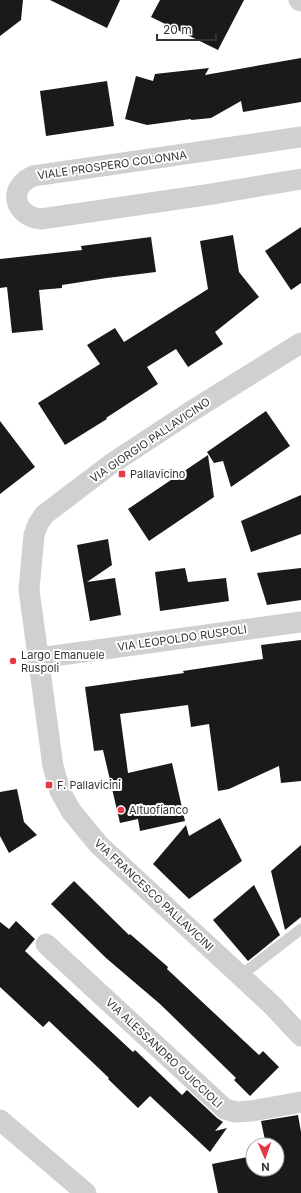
<svg xmlns="http://www.w3.org/2000/svg" width="301" height="1193" font-family="Inter,sans-serif">
<style>
.building{fill:#1a1a1a}
.lines{fill:none;stroke-linecap:round;stroke-linejoin:round}
.lane{stroke:#d0d0d0;stroke-width:11}
.street{stroke:#d0d0d0;stroke-width:21}
.poi-dot{fill:#e63946;stroke:#fff;stroke-width:1.5}
.labels{text-anchor:middle;stroke-width:4;stroke-linejoin:round;paint-order:stroke}
.street-label{font-size:11px;fill:#333;stroke:#fff}
.poi-label{font-size:11px;fill:#333;stroke:#fff;text-anchor:start}
</style>
<rect width="100%" height="100%" fill="#fff"/>
<!-- building -->
<path class="building" d="M 0,0 L 23,0 L 21,20 L 0,36 Z
M 50,0 L 120,0 L 107,28 Z
M 160,0 L 244,0 L 218,50 L 151,17 Z
M 301,58 L 301,102 L 243,112 L 241,101 L 211,118 L 191,120 L 191,119 L 147,125 L 125,119 L 136,76 L 153,81 L 155,74 L 209,68 L 205,75 Z
M 107,81 L 114,126 L 46,136 L 40,91 Z
M 301,227 L 301,283 L 291,290 L 265,251 Z
M 233,235 L 239,272 L 259,297 L 215,332 L 223,344 L 188,367 L 176,349 L 147,367 L 158,384 L 106,418 L 107,419 L 65,445 L 38,403 L 100,364 L 87,345 L 115,328 L 124,342 L 208,289 L 200,241 Z
M 151,237 L 156,272 L 107,278 L 62,285 L 62,288 L 39,290 L 43,330 L 12,333 L 7,287 L 0,288 L 0,259 L 82,250 L 81,246 Z
M 266,411 L 290,446 L 231,487 L 223,461 L 214,463 L 207,452 Z
M 0,421 L 35,467 L 0,494 Z
M 208,455 L 214,497 L 149,541 L 128,509 Z
M 301,495 L 301,534 L 251,552 L 241,521 Z
M 108,539 L 112,565 L 87,582 L 115,578 L 121,615 L 90,621 L 77,545 Z
M 185,568 L 188,582 L 226,578 L 229,601 L 160,611 L 155,572 Z
M 301,568 L 301,600 L 267,605 L 257,573 Z
M 301,640 L 301,781 L 281,783 L 279,766 L 229,789 L 218,791 L 209,724 L 191,727 L 188,705 L 120,714 L 128,773 L 172,763 L 185,821 L 140,831 L 138,819 L 120,823 L 103,750 L 94,751 L 85,687 L 184,673 L 183,671 L 263,659 L 261,645 Z
M 17,789 L 24,822 L 37,835 L 9,853 L 0,836 L 0,792 Z
M 220,818 L 242,861 L 189,899 L 153,864 L 186,825 L 189,836 Z
M 301,845 L 301,917 L 285,930 L 271,871 Z
M 74,881 L 129,935 L 130,934 L 168,967 L 167,969 L 259,1055 L 263,1051 L 279,1067 L 250,1096 L 234,1080 L 236,1078 L 160,1004 L 106,958 L 51,904 Z
M 254,885 L 280,935 L 248,961 L 213,920 Z
M 16,921 L 35,939 L 25,951 L 90,1012 L 133,1052 L 135,1050 L 182,1095 L 187,1090 L 217,1118 L 223,1122 L 215,1131 L 227,1128 L 210,1152 L 150,1096 L 138,1108 L 108,1079 L 109,1078 L 49,1021 L 43,1027 L 0,987 L 0,922 L 9,929 Z
M 298,1115 L 301,1132 L 301,1193 L 218,1193 L 212,1164 L 253,1156 L 253,1169 L 277,1169 L 277,1145 L 266,1145 L 261,1121 Z"/>
<g class="lines">
<!-- lane -->
<path class="lane" d="M 240,976 L 301,929"/>
<!-- street -->
<path class="street" d="M 299,0 L 301,1
M 301,137 L 33,176 C 7,188 14,216 41,219 L 212,194 L 301,179
M 301,343 L 190,412 L 111,464 L 45,514 L 38,524 L 34,535 L 29,590 L 53,766 L 60,791 L 71,811 L 99,845 L 272,1005 L 301,1036
M 39,658 L 301,622
M 46,944 L 225,1109 L 236,1112 L 251,1111 L 301,1102
M 0,1120 L 86,1193"/>
</g>
<!-- markers -->
<g class="poi-dot">
<rect x="118" y="470" width="8" height="8" rx="2"/>
<circle cx="13" cy="661" r="4"/>
<rect x="45" y="781" width="8" height="8" rx="2"/>
<circle cx="121" cy="810" r="4"/>
</g>
<g class="labels">
<!-- street labels -->
<g class="street-label">
<text transform="translate(112 165) rotate(-8)" y="4">VIALE PROSPERO COLONNA</text>
<text transform="translate(150 440) rotate(-34)" y="4">VIA GIORGIO PALLAVICINO</text>
<text transform="translate(182 638) rotate(-8)" y="4">VIA LEOPOLDO RUSPOLI</text>
<text transform="translate(154 895) rotate(43)" y="4">VIA FRANCESCO PALLAVICINI</text>
<text transform="translate(164 1053) rotate(43)" y="4">VIA ALESSANDRO GUICCIOLI</text>
</g>
<!-- poi labels -->
<g class="poi-label">
<text x="130" y="478">Pallavicino</text>
<text x="21" y="659">Largo Emanuele<tspan x="21" dy="13">Ruspoli</tspan></text>
<text x="57" y="789">F. Pallavicini</text>
<text x="129" y="814">Altuofianco</text>
</g>
</g>
<!-- north arrow -->
<g transform="translate(265 1157) rotate(178)"><circle r="19" fill="#ffffff" stroke="#adadad"/>
<path d="M0-3L7 15L0 10L-7 15Z" fill="#e63946"/>
<text y="-6" font-size="11" font-weight="bold" text-anchor="middle" fill="#333333">N</text>
</g>
<!-- scale -->
<path d="M157 34v6h59v-6" fill="none" stroke="#333333" stroke-width="2"/>
<text x="163" y="34" font-size="12" fill="#333333" stroke="#ffffff" stroke-width="3" paint-order="stroke">20 m</text>
</svg>
